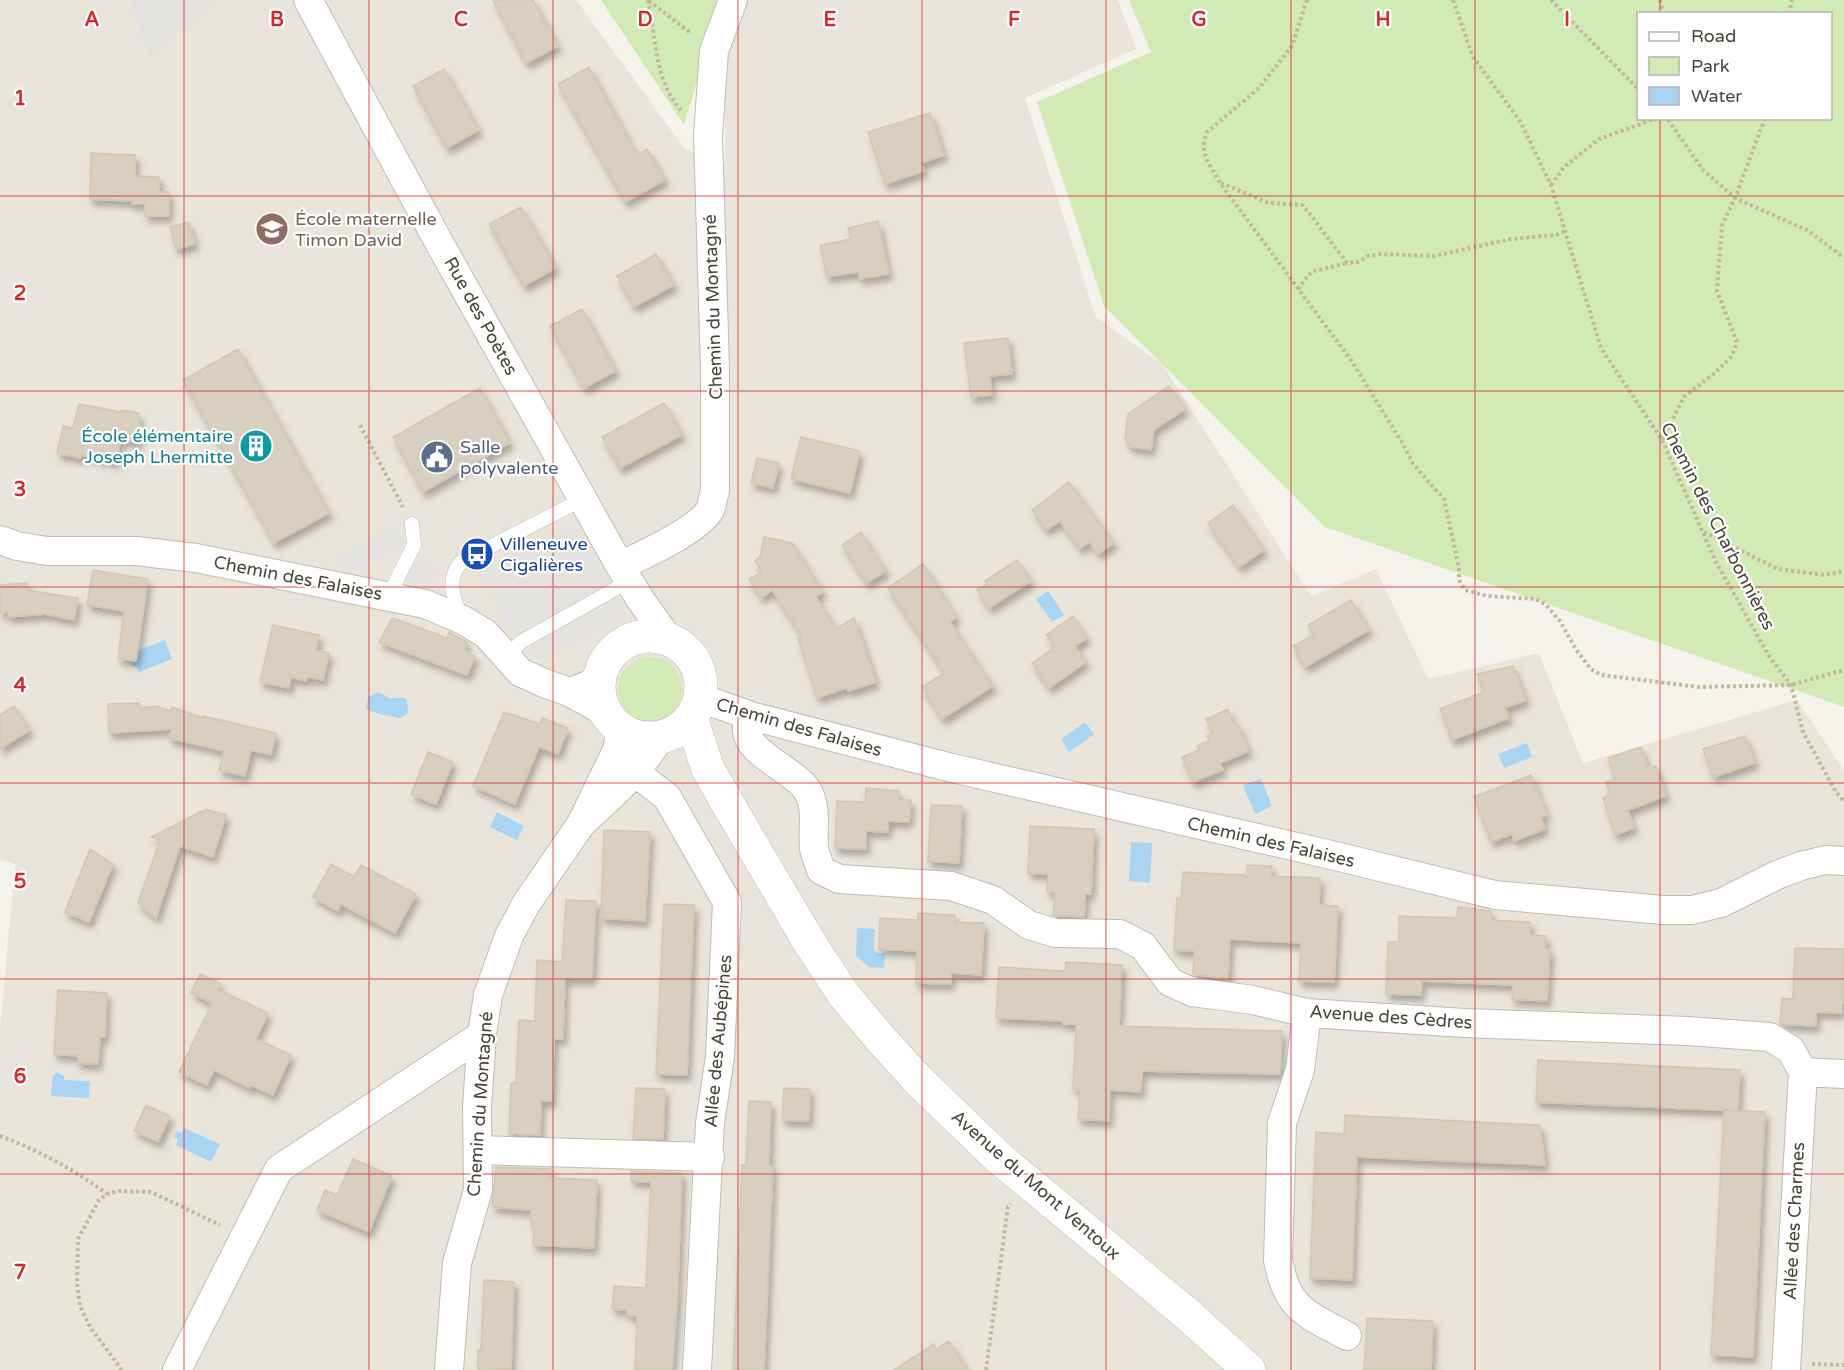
<svg xmlns="http://www.w3.org/2000/svg" width="1844" height="1370" font-family="'Varela Round',sans-serif">
<style>
.residential{fill:#eae5da}
.green{fill:#d2eab5;fill-rule:evenodd}
.parking{fill:#e5e3e0}
.water{fill:#a9d4f2}
.building{fill:#d8cfc1;stroke:#d3c7b4;stroke-width:1.5;filter:url(#shadow)}
.lines{fill:none;stroke-linecap:round;stroke-linejoin:round}
.service-casing{stroke:#c2bbae;stroke-width:15}
.minor-casing{stroke:#c2bbae;stroke-width:30}
.tertiary-casing{stroke:#c2bbae;stroke-width:34}
.path{stroke:#c4b79f;stroke-width:4;stroke-dasharray:3 3;stroke-linecap:butt}
.service{stroke:#fff;stroke-width:14}
.minor{stroke:#fff;stroke-width:28}
.tertiary{stroke:#fff;stroke-width:33}
.grid{fill:none;stroke:#d62828;stroke-width:1.5;stroke-opacity:0.55}
.labels{text-anchor:middle;stroke-width:4.5;stroke-linejoin:round;paint-order:stroke}
.education-label{font-size:18px;fill:#785e54;stroke:#fff;text-anchor:start}
.street-label{font-size:18px;fill:#4b4439;stroke:#fff}
.culture-label{font-size:18px;fill:#0d838f;stroke:#fff;text-anchor:end}
.service-label{font-size:18px;fill:#4e5e75;stroke:#fff;text-anchor:start}
.transit-label{font-size:18px;fill:#164399;stroke:#fff;text-anchor:start}
.grid-label{font-size:20px;text-anchor:middle;font-weight:bold;fill:#d62828;stroke:#fff;stroke-width:4.5;stroke-linejoin:round;paint-order:stroke}
</style>
<defs>
<filter id="shadow"><feDropShadow dx="3.5" dy="6" stdDeviation="3" flood-color="#0004"/></filter>
</defs>
<rect width="100%" height="100%" fill="#f6f3ec"/>
<!-- residential -->
<path class="residential" d="M 0,0 L 576,0 L 685,149 L 725,165 L 725,57 L 746,0 L 1118,0 L 1136,49 L 1025,98 L 1096,317 L 1162,364 L 1311,596 L 1376,569 L 1428,679 L 1539,653 L 1583,763 L 1797,700 L 1844,771 L 1844,1370 L 0,1370 L 0,1029 L 15,864 L 0,860 Z"/>
<!-- green -->
<path class="green" d="M 601,0 L 721,0 L 684,125 Z
M 1129,0 L 1844,0 L 1844,707 L 1325,527 L 1104,306 L 1037,102 L 1151,52 ZM 1638,14 L 1830,14 L 1830,118 L 1638,118 Z
M618 689a32 32 0 1 1 64 0a32 32 0 1 1-64 0Z"/>
<!-- parking -->
<path class="parking" d="M 130,0 L 206,0 L 211,5 L 151,59 Z
M 395,526 L 405,542 L 346,577 L 335,559 Z
M 561,527 L 582,530 L 627,613 L 539,663 L 530,647 L 514,636 L 477,573 Z
M 411,561 L 436,567 L 431,586 L 405,580 Z"/>
<!-- water -->
<path class="water" d="M 1048,591 L 1064,615 L 1052,622 L 1036,599 Z
M 165,640 L 172,659 L 139,672 L 138,668 L 131,665 L 132,653 Z
M 378,692 L 390,698 L 404,698 L 407,700 L 408,713 L 400,718 L 379,714 L 366,709 L 368,697 Z
M 1085,722 L 1094,734 L 1069,752 L 1061,739 Z
M 1527,743 L 1532,757 L 1504,768 L 1498,754 Z
M 1261,779 L 1272,806 L 1255,814 L 1243,785 Z
M 497,812 L 524,826 L 517,840 L 490,827 Z
M 1131,842 L 1152,843 L 1150,883 L 1129,881 Z
M 857,928 L 875,929 L 874,949 L 878,953 L 885,953 L 884,968 L 869,967 L 856,956 Z
M 57,1072 L 64,1076 L 64,1080 L 90,1081 L 89,1098 L 51,1096 L 53,1075 Z
M 184,1128 L 220,1144 L 211,1162 L 176,1145 L 179,1139 L 174,1137 L 177,1131 L 181,1133 Z"/>
<!-- building -->
<path class="building" d="M 493,0 L 533,0 L 558,46 L 526,63 Z
M 589,67 L 637,155 L 647,149 L 665,180 L 625,202 L 558,84 Z
M 444,69 L 479,130 L 447,148 L 413,86 Z
M 930,113 L 944,155 L 921,163 L 924,171 L 885,184 L 868,132 Z
M 91,153 L 135,155 L 135,176 L 159,177 L 159,192 L 169,192 L 169,216 L 145,216 L 145,204 L 132,204 L 132,201 L 90,199 Z
M 521,207 L 556,268 L 524,286 L 489,224 Z
M 878,221 L 889,274 L 860,279 L 858,272 L 827,277 L 820,245 L 851,239 L 848,228 Z
M 188,222 L 195,244 L 176,249 L 170,227 Z
M 656,254 L 674,285 L 634,307 L 617,276 Z
M 582,309 L 616,371 L 584,388 L 550,326 Z
M 1008,338 L 1012,374 L 990,376 L 992,395 L 971,397 L 964,343 Z
M 238,349 L 329,513 L 274,543 L 183,380 Z
M 1169,386 L 1185,409 L 1154,430 L 1151,450 L 1131,447 L 1125,439 L 1128,414 Z
M 480,388 L 510,443 L 423,492 L 393,437 Z
M 664,403 L 682,435 L 620,468 L 602,437 Z
M 79,404 L 121,412 L 122,410 L 138,413 L 141,429 L 138,443 L 121,439 L 116,462 L 81,455 L 80,458 L 57,453 L 63,426 L 73,428 Z
M 801,437 L 860,451 L 850,493 L 791,479 Z
M 757,458 L 779,463 L 773,488 L 751,483 Z
M 1069,482 L 1114,543 L 1098,554 L 1089,542 L 1080,549 L 1060,521 L 1046,530 L 1032,510 Z
M 1233,505 L 1264,550 L 1239,567 L 1208,523 Z
M 861,532 L 886,571 L 867,583 L 842,545 Z
M 764,537 L 792,543 L 823,592 L 816,597 L 836,629 L 854,618 L 876,682 L 848,691 L 847,688 L 817,698 L 798,638 L 802,636 L 772,590 L 761,598 L 749,579 L 762,572 L 755,561 L 760,557 Z
M 1017,560 L 1031,581 L 989,608 L 977,590 L 987,584 L 985,581 Z
M 923,564 L 957,617 L 950,622 L 993,686 L 942,719 L 922,687 L 945,673 L 888,588 Z
M 93,570 L 148,579 L 136,661 L 118,659 L 124,611 L 87,605 Z
M 27,583 L 27,590 L 78,598 L 74,620 L 45,614 L 8,617 L 8,612 L 0,613 L 0,585 Z
M 1351,600 L 1369,630 L 1305,667 L 1293,646 L 1314,635 L 1308,625 Z
M 1073,616 L 1087,638 L 1075,646 L 1086,662 L 1049,688 L 1032,663 L 1055,647 L 1046,635 Z
M 392,618 L 447,638 L 449,632 L 467,642 L 464,649 L 475,657 L 467,675 L 379,642 Z
M 273,625 L 319,635 L 316,650 L 329,653 L 323,680 L 307,677 L 306,681 L 291,677 L 289,688 L 260,682 Z
M 1513,666 L 1526,700 L 1505,708 L 1509,718 L 1452,740 L 1440,709 L 1484,692 L 1477,674 Z
M 139,703 L 139,708 L 157,706 L 170,711 L 172,707 L 203,718 L 203,716 L 276,733 L 271,755 L 251,750 L 245,776 L 219,770 L 224,751 L 168,738 L 172,729 L 109,733 L 108,704 Z
M 14,706 L 30,730 L 0,749 L 0,715 Z
M 1228,709 L 1234,724 L 1237,723 L 1249,751 L 1220,763 L 1223,770 L 1193,782 L 1182,757 L 1199,750 L 1197,746 L 1209,740 L 1207,736 L 1213,733 L 1206,719 Z
M 504,712 L 540,724 L 542,718 L 568,728 L 558,754 L 539,747 L 515,804 L 473,786 Z
M 1745,736 L 1755,763 L 1713,777 L 1703,749 Z
M 1641,747 L 1648,769 L 1656,766 L 1666,796 L 1628,810 L 1634,828 L 1615,835 L 1603,798 L 1610,795 L 1606,782 L 1615,779 L 1608,758 Z
M 428,752 L 453,762 L 436,804 L 411,794 Z
M 1531,775 L 1547,815 L 1541,817 L 1545,829 L 1514,841 L 1512,834 L 1491,842 L 1474,797 Z
M 866,788 L 899,791 L 898,800 L 911,800 L 909,822 L 888,821 L 888,832 L 866,831 L 866,849 L 835,848 L 837,801 L 865,802 Z
M 931,805 L 962,806 L 959,863 L 928,861 Z
M 206,809 L 226,815 L 213,857 L 180,846 L 156,918 L 138,903 L 160,840 L 151,837 Z
M 1030,826 L 1094,829 L 1091,894 L 1085,894 L 1084,917 L 1053,915 L 1055,892 L 1047,892 L 1048,874 L 1028,873 Z
M 604,830 L 650,832 L 645,921 L 601,918 Z
M 90,849 L 113,864 L 89,922 L 65,912 Z
M 331,864 L 354,877 L 361,865 L 416,894 L 395,933 L 341,904 L 338,911 L 313,897 Z
M 1247,865 L 1272,866 L 1271,876 L 1320,878 L 1319,905 L 1338,906 L 1334,982 L 1299,981 L 1301,943 L 1230,939 L 1228,979 L 1193,974 L 1194,951 L 1174,950 L 1177,898 L 1181,899 L 1183,872 L 1246,875 Z
M 566,900 L 596,901 L 592,979 L 565,978 L 563,1039 L 554,1039 L 552,1101 L 541,1101 L 540,1135 L 509,1134 L 511,1083 L 516,1083 L 519,1020 L 535,1021 L 537,960 L 562,962 Z
M 664,904 L 694,905 L 687,1075 L 656,1074 Z
M 1458,907 L 1491,911 L 1491,920 L 1530,922 L 1530,935 L 1546,936 L 1545,949 L 1550,949 L 1547,1001 L 1512,999 L 1513,985 L 1422,981 L 1421,995 L 1386,994 L 1388,942 L 1399,942 L 1399,916 L 1457,918 Z
M 918,913 L 955,915 L 955,922 L 984,923 L 981,975 L 951,973 L 951,984 L 916,983 L 917,951 L 879,949 L 880,918 L 918,920 Z
M 1795,948 L 1844,949 L 1842,1013 L 1816,1012 L 1816,1026 L 1780,1024 L 1782,998 L 1793,999 Z
M 1066,962 L 1122,965 L 1119,1026 L 1282,1031 L 1280,1074 L 1142,1071 L 1141,1092 L 1110,1090 L 1109,1121 L 1078,1119 L 1080,1090 L 1073,1089 L 1076,1024 L 1063,1024 L 1063,1021 L 996,1018 L 999,967 L 1065,971 Z
M 200,974 L 221,984 L 219,990 L 268,1013 L 256,1039 L 291,1055 L 273,1095 L 251,1085 L 250,1088 L 214,1070 L 207,1085 L 179,1072 L 212,1003 L 191,993 Z
M 58,990 L 107,993 L 105,1037 L 100,1037 L 98,1064 L 78,1063 L 78,1056 L 54,1054 Z
M 1538,1060 L 1740,1070 L 1738,1111 L 1536,1102 Z
M 636,1088 L 665,1089 L 663,1139 L 633,1138 Z
M 784,1088 L 810,1089 L 809,1121 L 782,1120 Z
M 749,1101 L 771,1102 L 769,1166 L 773,1166 L 764,1370 L 733,1370 L 742,1165 L 746,1165 Z
M 146,1105 L 170,1116 L 158,1142 L 134,1131 Z
M 1724,1110 L 1765,1112 L 1753,1357 L 1711,1355 Z
M 1345,1115 L 1540,1125 L 1545,1165 L 1357,1157 L 1352,1280 L 1310,1278 L 1316,1132 L 1344,1134 Z
M 353,1159 L 392,1176 L 369,1232 L 317,1210 L 325,1190 L 337,1195 Z
M 496,1167 L 551,1169 L 550,1178 L 597,1180 L 594,1248 L 533,1245 L 534,1226 L 531,1225 L 531,1210 L 492,1207 Z
M 631,1171 L 682,1173 L 677,1306 L 672,1370 L 635,1370 L 637,1316 L 627,1315 L 627,1310 L 612,1309 L 614,1286 L 646,1288 L 651,1182 L 631,1181 Z
M 484,1280 L 514,1282 L 511,1369 L 478,1370 L 478,1350 L 481,1350 Z
M 1367,1318 L 1433,1321 L 1431,1370 L 1364,1370 Z
M 949,1341 L 967,1370 L 894,1370 L 934,1344 L 936,1349 Z"/>
<g class="lines">
<defs>
<path id="service" d="M 388,597 L 414,545 L 412,524
M 461,616 C 452,597 447,579 461,562 L 583,499
M 506,657 L 521,642 L 629,581"/>
<path id="minor" d="M 308,0 L 436,237 L 620,566 L 640,599 L 669,640
M 0,540 L 17,546 L 47,551 L 136,551 L 196,558 L 425,604 L 463,620 L 486,634 L 520,672 L 544,683 L 569,692 L 604,711
M 620,566 C 643,555 697,531 710,510 C 712,505 713,497 715,491 L 715,368 L 708,135 L 714,51 L 733,0
M 569,692 L 584,687 L 599,679
M 700,698 L 751,716 L 952,768 L 1323,853 L 1495,895 L 1663,910 L 1692,910 L 1721,903 L 1779,874 L 1801,866 L 1825,860 L 1844,861
M 751,716 C 750,719 747,725 747,729 C 745,751 790,769 804,786 C 819,804 812,826 814,848 C 815,855 819,863 821,870 L 839,879 L 951,886 L 993,900 L 1029,925 L 1055,933 L 1120,934 L 1143,946 L 1170,982 L 1192,992 L 1253,1000 L 1307,1013 L 1465,1023 L 1688,1031 L 1770,1037 L 1791,1050 L 1803,1072
M 621,729 L 617,750 L 581,824 C 609,798 641,771 660,737
M 617,750 L 627,766 L 667,797 L 727,902 L 720,1057 L 710,1123 L 697,1370
M 1307,1013 L 1300,1070 L 1282,1123 L 1278,1260 C 1287,1310 1307,1314 1347,1336
M 1803,1072 L 1844,1074
M 478,1150 L 710,1157
M 177,1370 L 279,1169 L 482,1035
M 449,1370 L 457,1263 L 478,1190 L 477,1107 L 482,1035 L 488,995 L 509,936 L 526,904 L 581,824
M 1786,1370 L 1803,1072"/>
<path id="tertiary" d="M599 687a51 51 0 1 1 102 0a51 51 0 1 1-102 0Z
M 691,718 L 708,769 L 732,811 L 811,945 L 844,995 L 879,1037 L 918,1080 L 999,1158 L 1186,1313 L 1249,1370"/>
</defs>
<!-- service casing -->
<use href="#service" class="service-casing"/>
<!-- minor casing -->
<use href="#minor" class="minor-casing"/>
<!-- tertiary casing -->
<use href="#tertiary" class="tertiary-casing"/>
<!-- path -->
<path class="path" d="M 648,0 C 657,41 653,79 683,113
M 1307,0 L 1292,46 L 1259,88 L 1207,132 C 1198,154 1210,164 1220,183 L 1351,360 L 1403,444 L 1413,464 L 1444,499 L 1459,568 L 1459,580 L 1465,590 L 1487,596 L 1535,599 L 1545,604 L 1560,621 L 1577,651 L 1591,669 L 1601,675 L 1699,687 L 1791,685 L 1844,670
M 1453,0 L 1473,57 L 1520,121 L 1551,185 L 1601,348 L 1662,440 L 1716,562 L 1769,656 L 1791,685 L 1803,732 L 1836,792 L 1844,801
M 1551,0 L 1638,89
M 1660,0 L 1663,14
M 649,1 L 692,34
M 1789,14 L 1792,0
M 1765,118 L 1735,198 L 1809,231 L 1844,258
M 1221,183 L 1269,203 L 1303,205 L 1347,263 L 1358,262 L 1368,256 L 1380,254 L 1434,256 L 1511,239 L 1556,235 L 1565,231
M 1551,185 L 1564,167 L 1599,139 L 1657,118
M 1298,289 L 1311,272 L 1347,263
M 360,425 L 403,507
M 1662,440 L 1684,397 L 1716,372 L 1732,356 L 1737,342 L 1717,291 L 1722,225 L 1735,198 L 1703,170 L 1667,118
M 1704,532 L 1778,569 L 1824,575 L 1844,571
M 0,1136 C 38,1150 75,1170 107,1194
M 1812,1364 L 1844,1365
M 122,1370 L 90,1327 L 80,1306 L 77,1283 L 78,1239 L 99,1200 L 107,1194 L 118,1191 L 151,1192 L 220,1225
M 986,1370 L 1008,1207 L 1011,1204"/>
<!-- service -->
<use href="#service" class="service"/>
<!-- minor -->
<use href="#minor" class="minor"/>
<!-- tertiary -->
<use href="#tertiary" class="tertiary"/>
</g>
<!-- grid -->
<path class="grid" d="M 184,0 L 184,1370M 369,0 L 369,1370M 553,0 L 553,1370M 738,0 L 738,1370M 922,0 L 922,1370M 1106,0 L 1106,1370M 1291,0 L 1291,1370M 1475,0 L 1475,1370M 1660,0 L 1660,14M 1660,118 L 1660,1370M 0,196 L 1844,196M 0,391 L 1844,391M 0,587 L 1844,587M 0,783 L 1844,783M 0,979 L 1844,979M 0,1174 L 1844,1174"/>
<!-- icons -->
<defs>
<symbol id="school-disc" viewBox="-11 -11 22 22"><circle r="9.5" fill="#8d6e63" stroke="#fff"/><path d="M0-5L7-2L0 1L-7-2ZM-4 1L0 2.5L4 1V4Q0 6-4 4Z" fill="#fff"/></symbol>
<symbol id="building-disc" viewBox="-11 -11 22 22"><circle r="9.5" fill="#0f9aa8" stroke="#fff"/><path d="M-4-6H4V6H1V3H-1V6H-4ZM-2.5-4.3h1.7v1.8h-1.7ZM.8-4.3h1.7v1.8H.8ZM-2.5-1h1.7V.8h-1.7ZM.8-1h1.7V.8H.8Z" fill="#fff"/></symbol>
<symbol id="civic-disc" viewBox="-11 -11 22 22"><circle r="9.5" fill="#5c6f8a" stroke="#fff"/><path d="M-.6-6.5H3V-4.5H.6V-3L4-1V1h2V6H-6V1h2V-1L-.6-3ZM-1.2 2.5V6h2.4V2.5Z" fill="#fff"/></symbol>
<symbol id="bus-disc" viewBox="-11 -11 22 22"><circle r="9.5" fill="#1a4fb4" stroke="#fff"/><path d="M-5-6H5V4H4V6H2V4H-2V6H-4V4H-5ZM-3.5-4V0h7V-4ZM-3.5 1.2v1.5H-2V1.2ZM2 1.2v1.5H3.5V1.2Z" fill="#fff"/></symbol>
</defs>
<g fill-rule="evenodd">
<use href="#school-disc" x="253" y="210" width="38" height="38"/>
<use href="#building-disc" x="237" y="427" width="38" height="38"/>
<use href="#civic-disc" x="418" y="438" width="38" height="38"/>
<use href="#bus-disc" x="458" y="535" width="38" height="38"/>
</g>
<g class="labels">
<!-- education labels -->
<g class="education-label">
<text x="295" y="225">École maternelle<tspan x="295" dy="21">Timon David</tspan></text>
</g>
<!-- street labels -->
<g class="street-label">
<text transform="translate(713 307) rotate(-92)" y="6">Chemin du Montagné</text>
<text transform="translate(481 316) rotate(61)" y="6">Rue des Poètes</text>
<text transform="translate(1718 526) rotate(63)" y="6">Chemin des Charbonnières</text>
<text transform="translate(298 578) rotate(11)" y="6">Chemin des Falaises</text>
<text transform="translate(799 727) rotate(16)" y="6">Chemin des Falaises</text>
<text transform="translate(1271 842) rotate(13)" y="6">Chemin des Falaises</text>
<text transform="translate(1391 1017) rotate(4)" y="6">Avenue des Cèdres</text>
<text transform="translate(718 1041) rotate(-85)" y="6">Allée des Aubépines</text>
<text transform="translate(480 1104) rotate(-86)" y="6">Chemin du Montagné</text>
<text transform="translate(1036 1185) rotate(41)" y="6">Avenue du Mont Ventoux</text>
<text transform="translate(1794 1221) rotate(-87)" y="6">Allée des Charmes</text>
</g>
<!-- culture labels -->
<g class="culture-label">
<text x="233" y="442">École élémentaire<tspan x="233" dy="21">Joseph Lhermitte</tspan></text>
</g>
<!-- service labels -->
<g class="service-label">
<text x="460" y="453">Salle<tspan x="460" dy="21">polyvalente</tspan></text>
</g>
<!-- transit labels -->
<g class="transit-label">
<text x="500" y="550">Villeneuve<tspan x="500" dy="21">Cigalières</tspan></text>
</g>
</g>
<g class="grid-label">
<text x="92" y="26">A</text>
<text x="277" y="26">B</text>
<text x="461" y="26">C</text>
<text x="645" y="26">D</text>
<text x="830" y="26">E</text>
<text x="1014" y="26">F</text>
<text x="1199" y="26">G</text>
<text x="1383" y="26">H</text>
<text x="1567" y="26">I</text>
<text x="20" y="105">1</text>
<text x="20" y="300">2</text>
<text x="20" y="496">3</text>
<text x="20" y="692">4</text>
<text x="20" y="888">5</text>
<text x="20" y="1083">6</text>
<text x="20" y="1279">7</text>
</g>
<!-- legend -->
<rect x="1637" y="12" width="195" height="108" fill="#ffffff" stroke="#b7b4b0" stroke-width="1.5"/>
<rect x="1649" y="32" width="30" height="9" fill="#ffffff" stroke="#b7b4b0" stroke-width="1.5"/>
<text x="1691" y="42" font-size="18" fill="#4b4439">Road</text>
<rect x="1649" y="57" width="30" height="18" fill="#d2eab5" stroke="#b7b4b0" stroke-width="1.5"/>
<text x="1691" y="72" font-size="18" fill="#4b4439">Park</text>
<rect x="1649" y="87" width="30" height="18" fill="#a9d4f2" stroke="#b7b4b0" stroke-width="1.5"/>
<text x="1691" y="102" font-size="18" fill="#4b4439">Water</text>
</svg>
